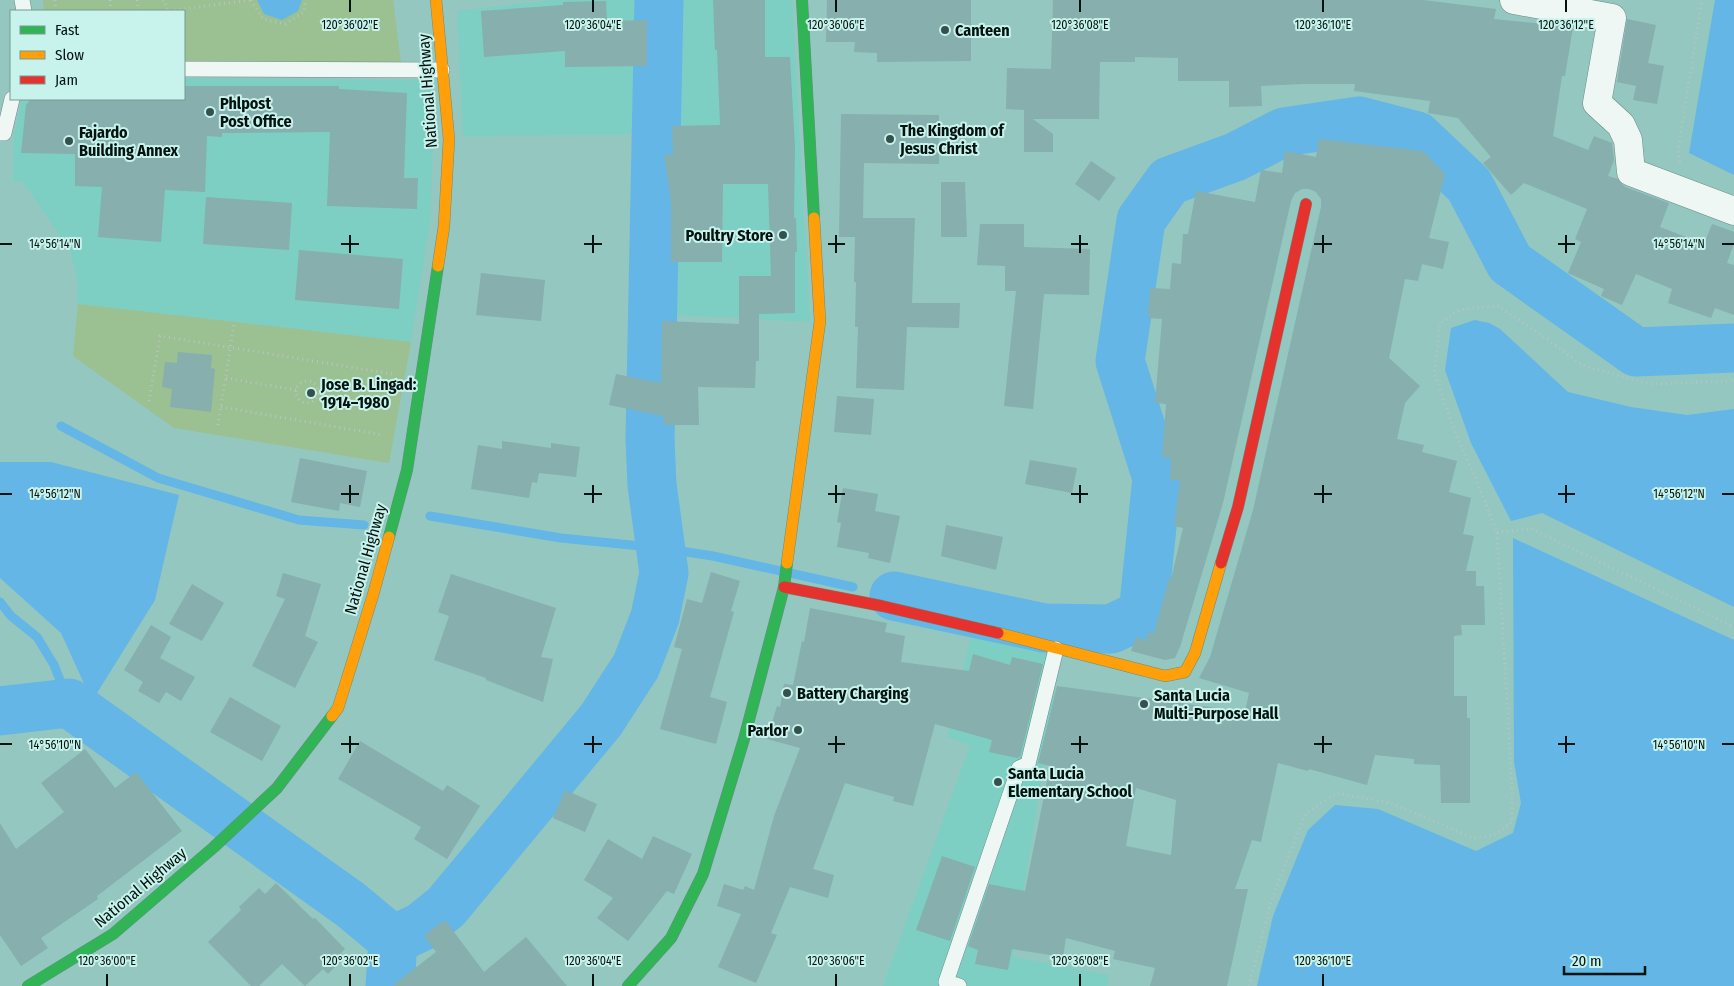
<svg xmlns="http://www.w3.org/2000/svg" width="1734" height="986" font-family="'Fira Sans Condensed',sans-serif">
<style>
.built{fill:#7dcfc3}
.green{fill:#9bc092}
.water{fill:#63b6e5}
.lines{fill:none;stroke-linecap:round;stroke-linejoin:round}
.stream{stroke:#63b6e5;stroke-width:9}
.river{stroke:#63b6e5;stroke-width:49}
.building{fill:#86afad;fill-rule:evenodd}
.lane-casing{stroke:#678c86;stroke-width:16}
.street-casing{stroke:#678c86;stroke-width:29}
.fast-casing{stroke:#678c86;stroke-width:12}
.slow-casing{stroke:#678c86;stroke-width:12}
.jam-casing{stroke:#678c86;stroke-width:12}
.path{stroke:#b7c5c3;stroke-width:3;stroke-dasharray:1 4;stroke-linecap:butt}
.lane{stroke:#eff7f5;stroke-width:15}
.street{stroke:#eff7f5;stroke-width:28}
.fast{stroke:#30b455;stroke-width:11}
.slow{stroke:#ff9f0a;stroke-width:11}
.jam{stroke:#e5322d;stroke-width:11}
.ticks{fill:none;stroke:#01120f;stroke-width:2}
.poi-dot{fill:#34514d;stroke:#c8f3ec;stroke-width:2}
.labels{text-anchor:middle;stroke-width:4;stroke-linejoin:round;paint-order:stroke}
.poi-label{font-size:16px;font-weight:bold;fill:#01120f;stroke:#c8f3ec;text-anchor:start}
.street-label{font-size:16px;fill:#01120f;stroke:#c8f3ec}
.ticks-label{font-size:12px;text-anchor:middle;fill:#01120f;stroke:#c8f3ec;stroke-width:4;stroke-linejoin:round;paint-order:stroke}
</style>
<rect width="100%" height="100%" fill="#94c7bf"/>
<!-- built -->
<path class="built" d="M 553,0 L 651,0 L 652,6 L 650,134 L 463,136 L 457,11 Z
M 667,0 L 792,0 L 810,322 L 660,314 L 664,5 Z
M 184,78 L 430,80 L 433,140 L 430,221 L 411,342 L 78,304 L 77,277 L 70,250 L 23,182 L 13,182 L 14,134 L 22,99 L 184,99 Z
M 972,633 L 1061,656 L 1013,957 L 1109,975 L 1107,986 L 883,986 L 970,745 L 947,737 Z"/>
<!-- green -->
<path class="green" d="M 43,0 L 393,0 L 401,64 L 184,63 L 184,11 L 44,11 Z
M 78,304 L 411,342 L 389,463 L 174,428 L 73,356 Z"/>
<!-- water -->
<path class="water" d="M 257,0 L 302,0 L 298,11 L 282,20 L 264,14 Z
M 1715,0 L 1734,0 L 1734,175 L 1689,153 Z
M 1475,320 L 1489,323 L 1500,329 L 1568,392 L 1631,407 L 1687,415 L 1734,409 L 1734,607 L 1542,513 L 1511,521 L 1471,443 L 1445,370 L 1451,328 Z
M 0,462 L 51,462 L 179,495 L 155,600 L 92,701 L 61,633 L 0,578 Z
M 1513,538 L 1734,640 L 1734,986 L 1257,986 L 1273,916 L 1308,830 L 1335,805 L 1378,809 L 1476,851 L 1513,833 L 1521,803 L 1514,762 Z"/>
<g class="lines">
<!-- stream -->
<path class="stream" d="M 61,426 L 158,478 L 299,520 L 364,525
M 430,516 L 561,538 L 661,548 L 713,556 L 853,587
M 0,602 L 11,616 L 37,637 L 54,665 L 69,703"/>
<!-- river -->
<path class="river" d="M 894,596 L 1044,628 L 1111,629 L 1143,614 L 1157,478 L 1120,361 L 1141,220 L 1169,181 L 1235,157 L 1284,132 L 1359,121 L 1417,136 L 1469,185 L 1510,263 L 1636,352 L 1734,348
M 0,711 L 69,703 L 351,905 L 393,940 L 390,986
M 393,940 L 421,927 L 446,907 L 601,720 L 636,666 L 655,617 L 664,573 L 652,485 L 650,439 L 659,0"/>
</g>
<!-- building -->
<path class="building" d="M 713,0 L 765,0 L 765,57 L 790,57 L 795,147 L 794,218 L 796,218 L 797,252 L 795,252 L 795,313 L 759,314 L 759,361 L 756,361 L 755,388 L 698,387 L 699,425 L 664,425 L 663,416 L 609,405 L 616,374 L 661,383 L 662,321 L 739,324 L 739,276 L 771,276 L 768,184 L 723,184 L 722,262 L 671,262 L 671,201 L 664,155 L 673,154 L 672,126 L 720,125 L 717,50 L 715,50 Z
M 827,0 L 971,0 L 971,61 L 877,62 L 877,53 L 854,52 L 855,42 L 826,42 Z
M 1053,0 L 1423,0 L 1496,9 L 1494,19 L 1573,27 L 1565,76 L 1562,76 L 1553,136 L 1588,150 L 1594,136 L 1612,143 L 1614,160 L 1608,176 L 1618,179 L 1625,187 L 1669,203 L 1660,227 L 1704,244 L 1712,224 L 1734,232 L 1734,244 L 1727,263 L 1734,265 L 1734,315 L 1715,308 L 1711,318 L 1668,303 L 1672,289 L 1636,274 L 1622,305 L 1601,296 L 1604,289 L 1568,273 L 1581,242 L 1575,239 L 1587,209 L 1524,183 L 1511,195 L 1483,163 L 1491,157 L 1458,118 L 1428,113 L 1430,101 L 1354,91 L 1355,84 L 1303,84 L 1261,86 L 1262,106 L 1229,107 L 1229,81 L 1178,81 L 1178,58 L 1135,57 L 1135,62 L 1100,62 L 1099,119 L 1033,119 L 1053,134 L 1053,152 L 1024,152 L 1024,110 L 1006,109 L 1007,68 L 1051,69 Z
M 606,1 L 607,21 L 647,20 L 647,66 L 565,67 L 565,51 L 484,57 L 481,11 L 563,5 L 563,2 Z
M 1627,19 L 1656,25 L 1648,63 L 1664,66 L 1657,104 L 1633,100 L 1636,86 L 1617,82 Z
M 184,86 L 339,86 L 339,89 L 407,93 L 404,178 L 418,178 L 417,209 L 327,206 L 330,132 L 222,133 L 222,137 L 207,136 L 205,192 L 165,190 L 161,242 L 98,237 L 102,187 L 75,186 L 75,154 L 21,153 L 26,105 L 31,99 L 184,99 Z
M 841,114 L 939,115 L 939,164 L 864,163 L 863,218 L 915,218 L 912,303 L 960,303 L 959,328 L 907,327 L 904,390 L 856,388 L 858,327 L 855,327 L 856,282 L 854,282 L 855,237 L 839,237 Z
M 1319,139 L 1423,151 L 1445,174 L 1429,238 L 1449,242 L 1443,269 L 1422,264 L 1418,281 L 1405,279 L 1389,358 L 1420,386 L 1405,403 L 1397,439 L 1424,445 L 1422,452 L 1457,461 L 1449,492 L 1471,498 L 1463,534 L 1474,536 L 1466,571 L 1476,571 L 1476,586 L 1484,586 L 1485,625 L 1461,625 L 1462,635 L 1454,636 L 1454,696 L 1467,696 L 1467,718 L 1470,718 L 1470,803 L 1441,803 L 1440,765 L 1414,764 L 1414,759 L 1375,755 L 1367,785 L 1309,769 L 1308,771 L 1278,763 L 1261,842 L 1252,840 L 1235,889 L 1248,889 L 1227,986 L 1150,986 L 1155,968 L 1113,959 L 1115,951 L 1066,938 L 1063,957 L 1012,949 L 1008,970 L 975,964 L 978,950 L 968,946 L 989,884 L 1025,891 L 1050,766 L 1038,763 L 1057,686 L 1245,712 L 1249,693 L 1199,678 L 1210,657 L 1253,510 L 1321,207 L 1321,199 L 1316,192 L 1309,189 L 1302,189 L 1295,193 L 1291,201 L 1223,503 L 1180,647 L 1175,658 L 1165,660 L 1131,651 L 1136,637 L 1147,640 L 1148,632 L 1154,633 L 1169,578 L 1171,579 L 1183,528 L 1174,526 L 1180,480 L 1170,480 L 1171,458 L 1162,457 L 1166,404 L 1155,403 L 1162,319 L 1148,318 L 1150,288 L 1170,289 L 1172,263 L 1181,264 L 1183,234 L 1188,234 L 1196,191 L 1255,202 L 1261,170 L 1282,173 L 1285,151 L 1316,157 ZM 1136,788 L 1176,800 L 1171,855 L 1126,846 Z
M 1091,161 L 1116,178 L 1099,201 L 1075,184 Z
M 941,182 L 965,182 L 967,237 L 941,237 Z
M 206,197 L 292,203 L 289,250 L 203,244 Z
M 980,224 L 1024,224 L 1024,247 L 1090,249 L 1089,295 L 1044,294 L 1033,409 L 1004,406 L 1016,291 L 1005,291 L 1005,266 L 977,265 Z
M 299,250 L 403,259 L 399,309 L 295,300 Z
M 481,273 L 545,280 L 541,321 L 476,315 Z
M 178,352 L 212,355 L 211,368 L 215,369 L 211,412 L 170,407 L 172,389 L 162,387 L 165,362 L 177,363 Z
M 837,396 L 874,399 L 871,435 L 834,432 Z
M 502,441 L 551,448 L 551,443 L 580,447 L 576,477 L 539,473 L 537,483 L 532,482 L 529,498 L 471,489 L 478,445 L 502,449 Z
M 300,458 L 367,471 L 360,507 L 340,503 L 339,511 L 291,502 Z
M 1030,460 L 1077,468 L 1072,493 L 1025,484 Z
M 843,488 L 878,494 L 875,511 L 900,516 L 890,563 L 868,558 L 869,553 L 837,547 L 841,523 L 837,522 Z
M 946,525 L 1003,537 L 996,570 L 941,556 Z
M 711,572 L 740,581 L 731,611 L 734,612 L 710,697 L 727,702 L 716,744 L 660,729 L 682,649 L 674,647 L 687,599 L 702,603 Z
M 283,573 L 321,584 L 305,636 L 318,642 L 295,688 L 252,666 L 285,599 L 276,596 Z
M 451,574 L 556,608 L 541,657 L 553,659 L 543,702 L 486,680 L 486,678 L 434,660 L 449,616 L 438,612 Z
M 192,584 L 224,603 L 202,641 L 169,624 Z
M 810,608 L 887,623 L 885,632 L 905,636 L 901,662 L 969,671 L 973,654 L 1010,665 L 1012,657 L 1043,664 L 1020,757 L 1017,758 L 989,752 L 992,740 L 935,724 L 913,806 L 893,801 L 894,797 L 845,783 L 813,869 L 834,875 L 828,898 L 790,887 L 771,933 L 777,935 L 756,983 L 718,967 L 741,914 L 717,906 L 724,884 L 743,890 L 745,886 L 754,890 L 774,816 L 800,748 L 767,739 L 777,706 L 780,707 L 784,684 L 793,685 L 802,641 L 804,642 Z
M 151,625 L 171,637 L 160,658 L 195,677 L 181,701 L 166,692 L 159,703 L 138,691 L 143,682 L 124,670 Z
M 230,697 L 281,726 L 262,761 L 210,732 Z
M 360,741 L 443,791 L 447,785 L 480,806 L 447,859 L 414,839 L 421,827 L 338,779 Z
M 85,749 L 115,788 L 136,772 L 182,831 L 97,896 L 98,899 L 41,938 L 48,948 L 21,966 L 0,935 L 0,823 L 16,849 L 64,812 L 41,783 Z
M 565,790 L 597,804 L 585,832 L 553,818 Z
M 653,836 L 692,854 L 674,894 L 667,891 L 628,941 L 597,918 L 613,898 L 584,880 L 608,839 L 642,859 Z
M 942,856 L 975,867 L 950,941 L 916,930 Z
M 276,883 L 313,919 L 315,918 L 345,949 L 341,953 L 345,957 L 328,974 L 323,969 L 305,986 L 282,964 L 259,986 L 251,986 L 208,942 L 241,910 L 239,907 L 259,888 L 265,894 Z
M 445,920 L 484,972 L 526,937 L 567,986 L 392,986 L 436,952 L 424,935 Z"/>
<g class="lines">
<defs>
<path id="lane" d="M 22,0 L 24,11
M 184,69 L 442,70
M 0,133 L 4,133 L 12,99
M 959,986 L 946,982 L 1019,768 L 1028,764 L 1056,649"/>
<path id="street" d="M 1514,0 L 1612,18 L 1597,103 L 1621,125 L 1628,140 L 1631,172 L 1734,211"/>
<path id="fast" d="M 802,0 L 814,218
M 389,537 L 407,470 L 438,266
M 28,986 L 113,934 L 214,847 L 277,788 L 332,716
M 628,986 L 671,938 L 703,874 L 744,739 L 784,587 L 787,563"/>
<path id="slow" d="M 436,0 L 449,139 L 444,226 L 438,266
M 787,563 L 820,321 L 814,218
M 998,633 L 1165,676 L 1185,672 L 1195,653 L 1221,563
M 332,716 L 338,708 L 373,595 L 389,537"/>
<path id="jam" d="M 1221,563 L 1238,507 L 1306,204
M 784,587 L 882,606 L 998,633"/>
</defs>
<!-- lane casing -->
<use href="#lane" class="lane-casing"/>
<!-- street casing -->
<use href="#street" class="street-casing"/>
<!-- fast casing -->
<use href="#fast" class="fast-casing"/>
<!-- slow casing -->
<use href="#slow" class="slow-casing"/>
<!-- jam casing -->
<use href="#jam" class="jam-casing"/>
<!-- path -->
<path class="path" d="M 55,0 L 56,11
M 110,0 L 111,11
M 137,0 L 139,11
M 163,0 L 165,1 L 167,11 L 252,0
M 251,0 L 263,19 L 285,24 L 304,12 L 306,0
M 1680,162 L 1678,151 L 1702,0
M 226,378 L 296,390
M296 392a11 11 0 1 1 22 0a11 11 0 1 1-22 0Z
M 318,394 L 388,406
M 149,401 L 160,336 L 393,374
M 221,407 L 383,435
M 218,425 L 234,325
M 1497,532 L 1532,529 L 1734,627
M 1249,986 L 1273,895 L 1306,813 L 1337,793 L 1390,803 L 1474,838 L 1494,835 L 1512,822 L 1512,788 L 1497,532 L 1475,477 L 1458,439 L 1434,374 L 1440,324 L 1459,310 L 1498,306 L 1546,338 L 1582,365 L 1649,384 L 1734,381"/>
<!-- lane -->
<use href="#lane" class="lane"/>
<!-- street -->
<use href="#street" class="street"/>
<!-- fast -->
<use href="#fast" class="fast"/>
<!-- slow -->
<use href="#slow" class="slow"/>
<!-- jam -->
<use href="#jam" class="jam"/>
</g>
<!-- ticks -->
<path class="ticks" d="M 350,0 L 350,12M 593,0 L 593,12M 836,0 L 836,12M 1080,0 L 1080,12M 1323,0 L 1323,12M 1566,0 L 1566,12M 350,235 L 350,253M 593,235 L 593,253M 836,235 L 836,253M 1080,235 L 1080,253M 1323,235 L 1323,253M 1566,235 L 1566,253M 0,244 L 12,244M 341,244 L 359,244M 584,244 L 602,244M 828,244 L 845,244M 1071,244 L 1088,244M 1314,244 L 1332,244M 1558,244 L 1575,244M 1722,244 L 1734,244M 350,485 L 350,503M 593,485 L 593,503M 836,485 L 836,503M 1080,485 L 1080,503M 1323,485 L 1323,503M 1566,485 L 1566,503M 0,494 L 12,494M 341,494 L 359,494M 584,494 L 602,494M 828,494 L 845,494M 1071,494 L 1088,494M 1314,494 L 1332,494M 1558,494 L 1575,494M 1722,494 L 1734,494M 350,736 L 350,753M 593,736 L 593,753M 836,736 L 836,753M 1080,736 L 1080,753M 1323,736 L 1323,753M 1566,736 L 1566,753M 0,744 L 12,744M 341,744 L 359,744M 584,744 L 602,744M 828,744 L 845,744M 1071,744 L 1088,744M 1314,744 L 1332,744M 1558,744 L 1575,744M 1722,744 L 1734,744M 107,974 L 107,986M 350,974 L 350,986M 593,974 L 593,986M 836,974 L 836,986M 1080,974 L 1080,986M 1323,974 L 1323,986"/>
<!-- markers -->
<g class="poi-dot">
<circle cx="945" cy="30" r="5"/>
<circle cx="210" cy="112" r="5"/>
<circle cx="890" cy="139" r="5"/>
<circle cx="69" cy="141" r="5"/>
<circle cx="783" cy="235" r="5"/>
<circle cx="311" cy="393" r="5"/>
<circle cx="787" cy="693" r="5"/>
<circle cx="1144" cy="704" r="5"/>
<circle cx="798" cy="730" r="5"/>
<circle cx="998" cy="782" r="5"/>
</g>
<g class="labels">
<!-- poi labels -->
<g class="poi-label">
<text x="955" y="36">Canteen</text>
<text x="220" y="109">Phlpost<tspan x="220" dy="18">Post Office</tspan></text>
<text x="900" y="136">The Kingdom of<tspan x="900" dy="18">Jesus Christ</tspan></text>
<text x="79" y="138">Fajardo<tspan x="79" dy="18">Building Annex</tspan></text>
<text x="773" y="241" text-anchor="end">Poultry Store</text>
<text x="321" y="390">Jose B. Lingad:<tspan x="321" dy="18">1914–1980</tspan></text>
<text x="797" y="699">Battery Charging</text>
<text x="1154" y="701">Santa Lucia<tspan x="1154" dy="18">Multi-Purpose Hall</tspan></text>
<text x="788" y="736" text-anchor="end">Parlor</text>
<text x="1008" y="779">Santa Lucia<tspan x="1008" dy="18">Elementary School</tspan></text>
</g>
<!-- street labels -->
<g class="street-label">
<text transform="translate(427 91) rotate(-94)" y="6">National Highway</text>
<text transform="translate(365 559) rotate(-74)" y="6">National Highway</text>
<text transform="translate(140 887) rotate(-40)" y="6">National Highway</text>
</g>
</g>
<g class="ticks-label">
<text x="350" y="29">120°36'02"E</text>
<text x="593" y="29">120°36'04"E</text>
<text x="836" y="29">120°36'06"E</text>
<text x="1080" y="29">120°36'08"E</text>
<text x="1323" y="29">120°36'10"E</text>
<text x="1566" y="29">120°36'12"E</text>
<text x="55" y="248">14°56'14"N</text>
<text x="1679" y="248">14°56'14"N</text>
<text x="55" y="498">14°56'12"N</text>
<text x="1679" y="498">14°56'12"N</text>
<text x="55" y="749">14°56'10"N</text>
<text x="1679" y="749">14°56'10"N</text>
<text x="107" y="965">120°36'00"E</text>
<text x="350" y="965">120°36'02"E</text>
<text x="593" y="965">120°36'04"E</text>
<text x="836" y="965">120°36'06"E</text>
<text x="1080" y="965">120°36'08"E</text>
<text x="1323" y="965">120°36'10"E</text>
</g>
<!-- legend -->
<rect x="10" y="10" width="175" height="90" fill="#c8f3ec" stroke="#789994"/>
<rect x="20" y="26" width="25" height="8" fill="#30b455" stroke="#789994"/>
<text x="55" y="35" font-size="15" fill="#01120f">Fast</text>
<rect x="20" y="51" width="25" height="8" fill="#ff9f0a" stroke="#789994"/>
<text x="55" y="60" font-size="15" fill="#01120f">Slow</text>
<rect x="20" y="76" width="25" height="8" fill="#e5322d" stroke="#789994"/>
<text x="55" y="85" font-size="15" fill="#01120f">Jam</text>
<!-- scale -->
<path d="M1564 966v8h81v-8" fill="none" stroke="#01120f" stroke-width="2.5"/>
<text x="1572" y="966" font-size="15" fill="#01120f" stroke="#c8f3ec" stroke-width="4" paint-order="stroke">20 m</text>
</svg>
